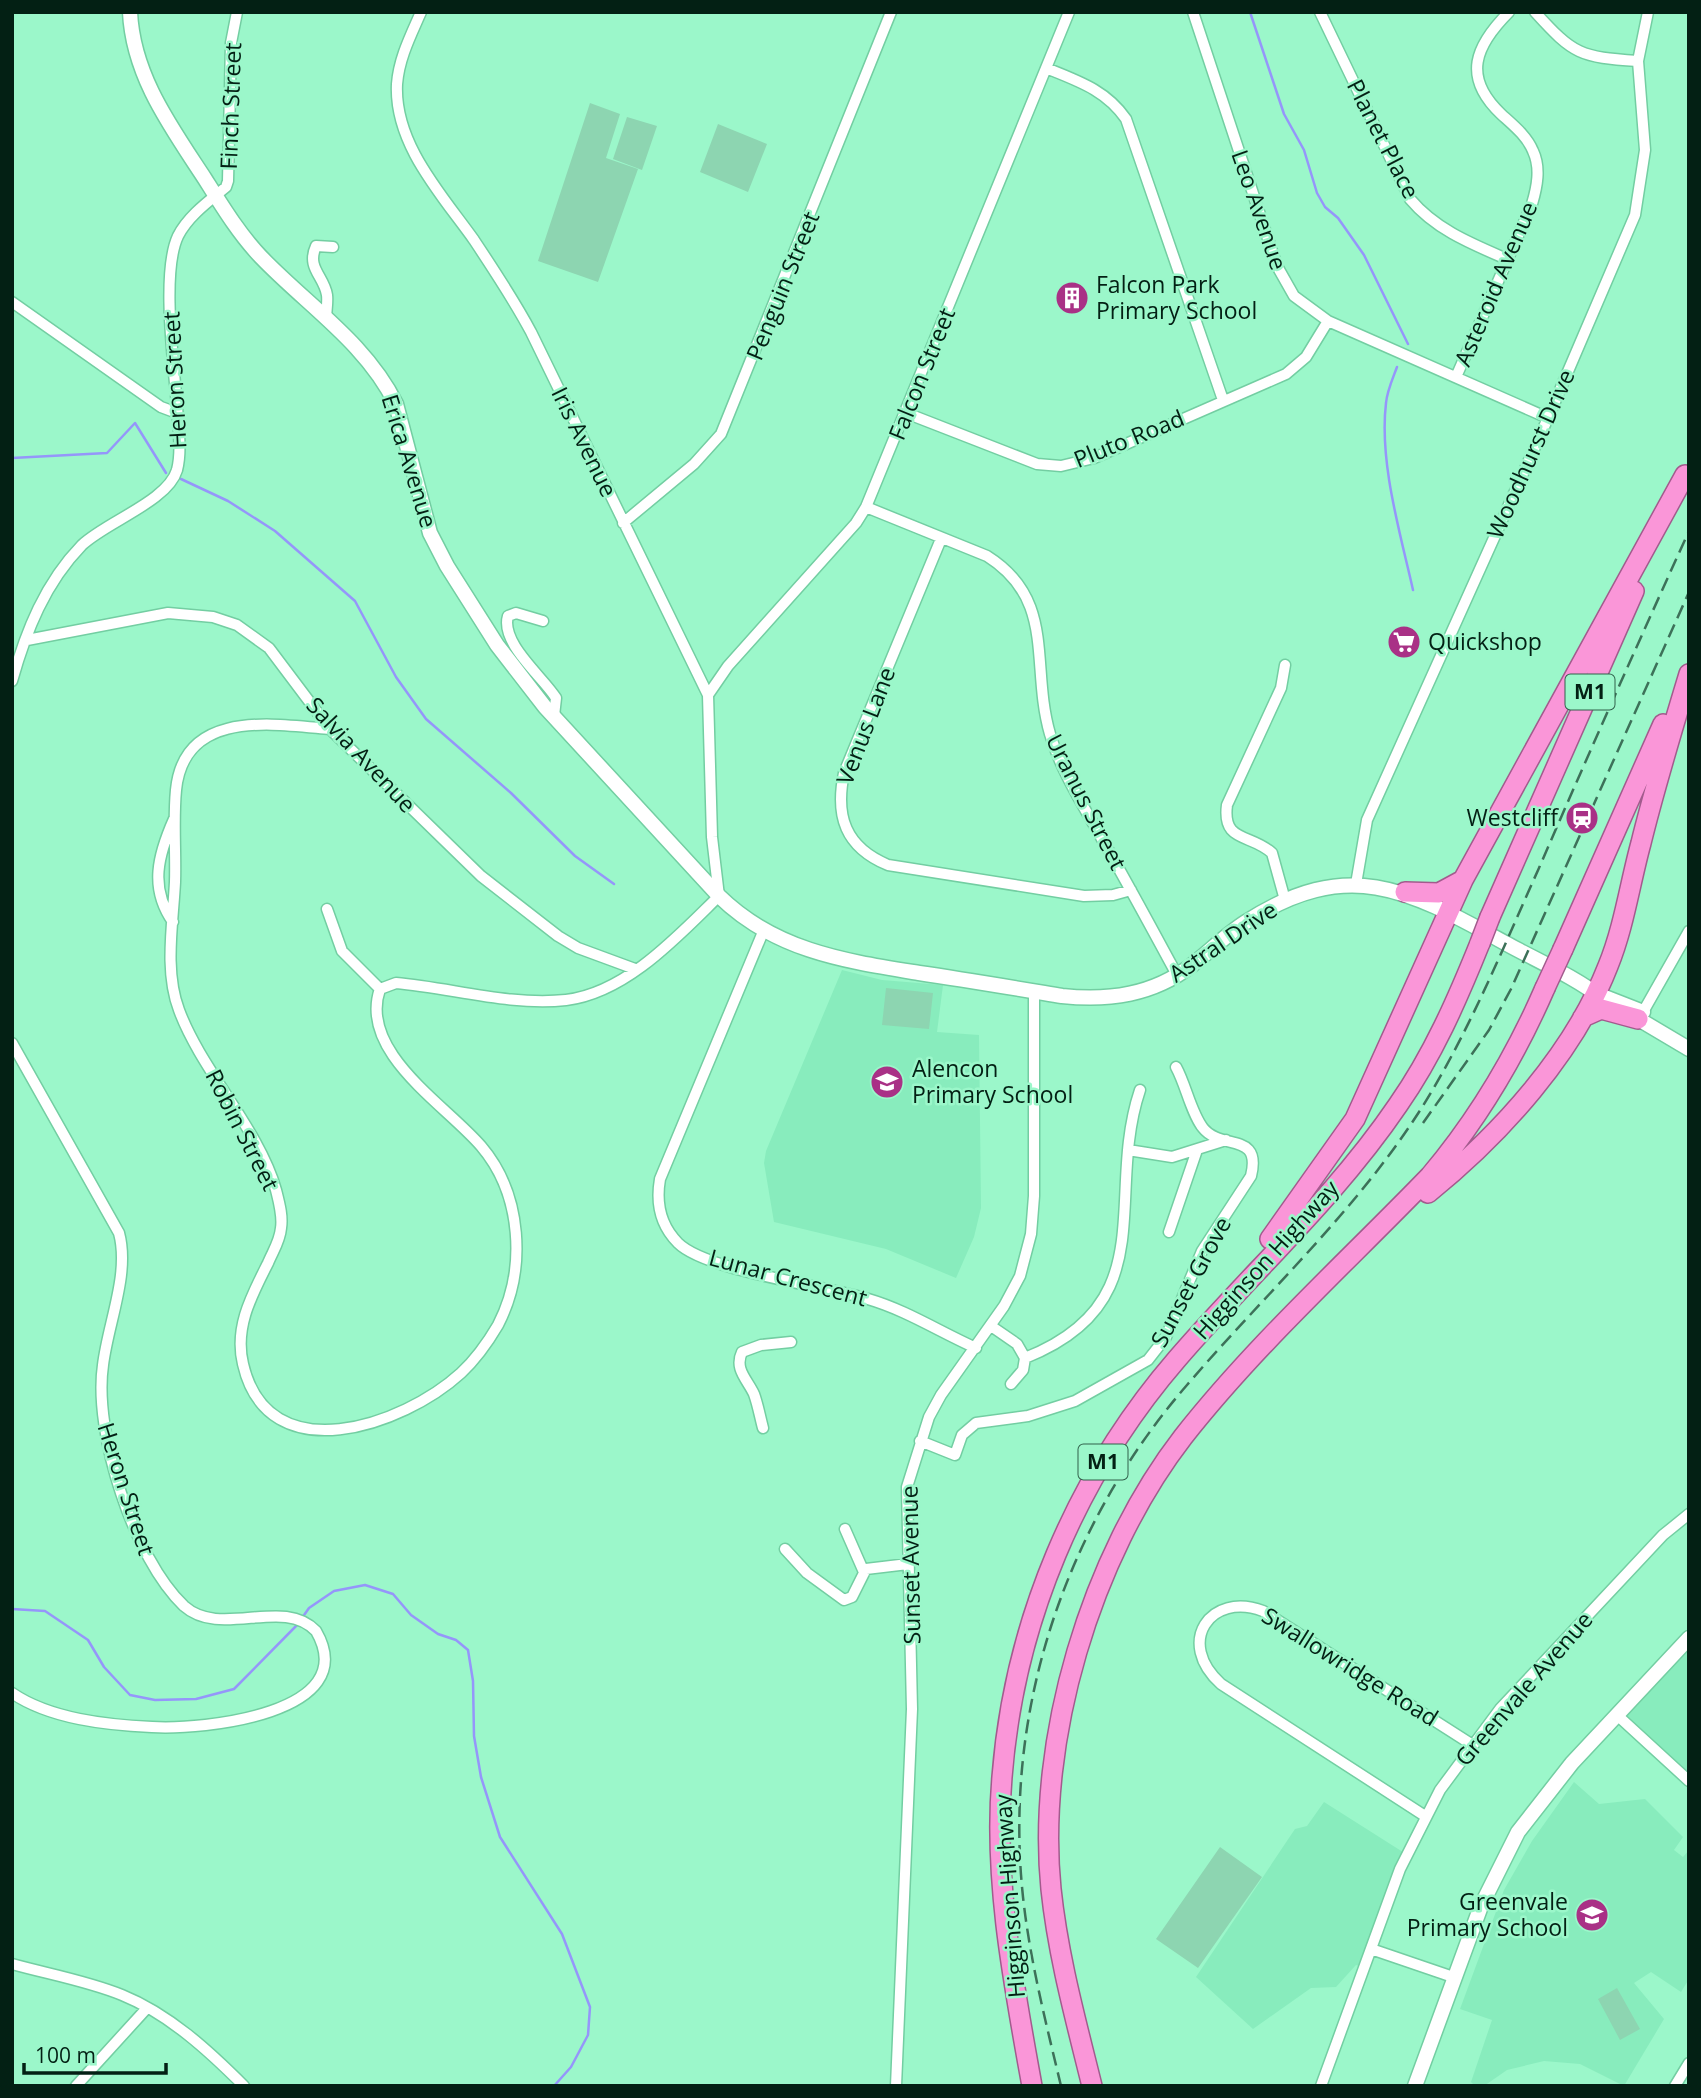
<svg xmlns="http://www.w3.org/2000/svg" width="1701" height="2098" font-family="'Open Sans',sans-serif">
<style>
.built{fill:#88ecbd}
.green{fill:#8dd5b1}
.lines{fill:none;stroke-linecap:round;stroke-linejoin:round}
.stream{stroke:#9596fa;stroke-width:2.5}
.minor-casing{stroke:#73cea2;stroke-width:13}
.tertiary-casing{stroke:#73cea2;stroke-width:17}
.trunk-casing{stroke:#a25b8d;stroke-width:22}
.minor{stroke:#fff;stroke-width:10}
.tertiary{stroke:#fff;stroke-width:14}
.trunk{stroke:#fa96d8;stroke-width:19}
.rail{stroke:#3d7159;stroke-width:2.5;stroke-dasharray:14 7;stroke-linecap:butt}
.trunk-bridge-casing{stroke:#a25b8d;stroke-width:22;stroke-linecap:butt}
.trunk-bridge{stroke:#fa96d8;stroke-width:19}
.labels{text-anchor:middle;stroke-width:5;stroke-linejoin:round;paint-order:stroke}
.shield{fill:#9bf7ca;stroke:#31604b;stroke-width:2}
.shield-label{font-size:21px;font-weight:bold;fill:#032014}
.street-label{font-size:23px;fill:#032014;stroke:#9bf7ca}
.poi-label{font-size:23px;fill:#032014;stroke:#9bf7ca;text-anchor:start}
</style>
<rect width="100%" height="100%" fill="#9bf7ca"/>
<!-- built -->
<path class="built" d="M 842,970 L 882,980 L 943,985 L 937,1032 L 979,1035 L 981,1208 L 974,1237 L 956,1278 L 886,1249 L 774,1222 L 764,1163 L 766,1151 Z
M 1689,1637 L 1689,1781 L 1617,1714 Z
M 1574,1782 L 1599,1804 L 1645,1799 L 1683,1837 L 1674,1850 L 1683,1857 L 1689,1850 L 1689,1979 L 1681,1992 L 1651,1972 L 1634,1983 L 1664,2019 L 1624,2086 L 1580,2064 L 1544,2061 L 1507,2070 L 1484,2086 L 1475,2086 L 1471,2082 L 1492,2020 L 1460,2009 L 1504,1890 L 1532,1841 Z
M 1324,1802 L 1406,1854 L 1364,1968 L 1356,1965 L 1336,1987 L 1311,1988 L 1253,2029 L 1196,1977 L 1295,1829 L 1307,1826 Z"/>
<!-- green -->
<path class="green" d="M 590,103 L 620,114 L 606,158 L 638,169 L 598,282 L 538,261 Z
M 627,117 L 657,126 L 642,170 L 613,159 Z
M 718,124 L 767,144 L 748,192 L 700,172 Z
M 886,988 L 933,993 L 929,1029 L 882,1025 Z
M 1220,1847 L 1262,1877 L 1198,1968 L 1156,1939 Z
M 1617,1988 L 1640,2029 L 1620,2040 L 1598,1999 Z"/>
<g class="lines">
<!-- stream -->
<path class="stream" d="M 1250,12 L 1284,114 L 1304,150 L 1317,193 L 1325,207 L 1338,218 L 1364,255 L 1408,344
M 1397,367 C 1393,378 1387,391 1386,403 C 1379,462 1400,532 1413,590
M 12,458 L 107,453 L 135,423 L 166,473
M 181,479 L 228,501 L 275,531 L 355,601 L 396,677 L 426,719 L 511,793 L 575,856 L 614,884
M 12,1609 L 45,1611 L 88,1640 L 104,1667 L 130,1695 L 155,1700 L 196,1699 L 234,1689 L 299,1623
M 302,1618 L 309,1608 L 334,1591 L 365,1585 L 393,1594 L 411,1615 L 438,1634 L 456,1640 L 468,1650 L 473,1681 L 474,1736 L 481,1777 L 500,1837 L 562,1934 L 590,2007 L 588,2035 L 571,2067 L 554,2086"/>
<defs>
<path id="minor" d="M 1193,12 L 1277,266 L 1294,296 L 1328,321 L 1548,418
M 1320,12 L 1410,199 C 1436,230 1472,244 1509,260
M 1535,12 C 1574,55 1580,57 1638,61
M 1046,68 C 1078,81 1106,90 1126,119 L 1223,400
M 12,302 L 161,407 L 177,413
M 326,319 C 326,311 328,303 327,295 C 324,276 306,268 316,246 L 333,247
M 1456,377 L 1532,204 C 1537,187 1541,168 1533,151 C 1527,136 1513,125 1501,114 C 1462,77 1475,46 1509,12
M 906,413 L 1037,464 L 1061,466 L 1094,458 L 1286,374 L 1306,357 L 1328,321
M 866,507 L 987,556 C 1057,600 1030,665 1050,734 C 1061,771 1083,805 1102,839 C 1128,884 1152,929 1177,975
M 623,523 L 694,464 L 721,434 L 891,12
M 941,539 L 844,773 C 835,816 845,847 888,865 L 1084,896 L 1113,895 L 1131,890
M 543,621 L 516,613 L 508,616 C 500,643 543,677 556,698 L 554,716
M 27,640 L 168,613 L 213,617 L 237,625 L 269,648 L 330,729 L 481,876 L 558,936 L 578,948 L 635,969
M 1285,665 L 1281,688 L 1227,805 C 1222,843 1250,833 1272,853 L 1285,900
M 12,681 C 26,631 45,583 82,545 C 106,522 168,501 177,470 C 182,451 178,426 177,406 C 174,365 161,272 178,236 C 188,216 209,201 226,187 L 228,181 L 231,43 L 237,12
M 708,695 L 728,666 L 856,523 L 866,507 L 1069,12
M 330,729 C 272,724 184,709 176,790 C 173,821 176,852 175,882 C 173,923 164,971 179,1010 C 201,1070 259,1129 276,1190 C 279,1202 283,1216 281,1228 C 280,1241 273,1251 268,1263 C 252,1295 234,1327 243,1364 C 268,1473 403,1426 461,1373 C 475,1360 488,1342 498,1325 C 527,1269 522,1194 481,1146 C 446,1105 358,1052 380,989 L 396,983 C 452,988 510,1006 566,1000 C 626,993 678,936 719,896 L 712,837 L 708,695 L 531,332 C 514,300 494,270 474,240 C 442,195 394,144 397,84 C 399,58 411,35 421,12
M 1356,884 L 1367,820 L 1548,418 L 1635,215 L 1645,150 L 1638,61 L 1648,12
M 327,909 L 342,951 L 380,989
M 173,922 C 149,888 158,855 174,819
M 763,932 L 660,1179 C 656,1202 660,1225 678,1243 C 706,1271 826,1286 868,1299 C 906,1310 940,1332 976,1348
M 1643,1012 L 1689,931
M 12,1043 L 119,1233 C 130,1274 108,1323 103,1365 C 93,1432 134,1559 184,1606 C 221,1639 283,1596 316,1631 C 364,1714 202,1730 152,1727 C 107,1725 50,1719 12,1693
M 1128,1150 L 1172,1157 L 1226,1140
M 1169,1232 L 1197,1150
M 991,1326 L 1017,1344 L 1025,1358 L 1023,1370 L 1011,1384
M 1025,1358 C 1165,1303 1104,1197 1140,1090
M 763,1428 C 760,1417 758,1405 754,1394 C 747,1379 734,1369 742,1352 L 761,1345 L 791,1342
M 920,1441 L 955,1455 L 962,1435 L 976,1423 L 1028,1416 L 1075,1401 L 1148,1360 L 1166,1337 L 1202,1251 L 1251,1176 C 1262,1131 1221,1151 1203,1128 C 1191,1113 1186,1085 1176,1067
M 845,1529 L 863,1570
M 785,1549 L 807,1573 L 844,1600 L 852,1597 L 866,1569 L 908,1564
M 1617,1715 L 1689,1781
M 1425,1816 L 1221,1684 C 1175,1643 1210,1591 1263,1611 L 1471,1744
M 1371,1949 L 1456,1978
M 12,1964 C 48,1974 88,1981 122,1995 C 169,2014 209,2051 244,2086
M 76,2086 L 147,2008
M 896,2086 L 912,1709 L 907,1487 L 929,1417 L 941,1395 L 1004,1306 L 1020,1276 L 1031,1234 L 1034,1196 L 1034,991
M 1321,2086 L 1400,1869 L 1440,1790 L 1500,1709 L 1663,1535 L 1689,1514
M 1675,2086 L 1689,2063"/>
<path id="tertiary" d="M 130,12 C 133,76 171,127 205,179 C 222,206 239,234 261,257 C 307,305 366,343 396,404 L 430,533 L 447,566 L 497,645 L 545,707 L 719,896 C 775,951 845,961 919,973 C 967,980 1014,988 1062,996 C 1109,1001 1153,995 1192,965 C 1210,951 1227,934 1246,922 C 1350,855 1410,891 1507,944 C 1538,961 1575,977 1603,999
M 1597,994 L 1643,1012
M 1630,1014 L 1689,1049
M 1415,2086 L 1481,1906 L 1518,1832 L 1572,1763 L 1689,1638"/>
<path id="trunk" d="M 1405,892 L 1439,893 L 1463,880
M 1490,917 L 1634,591
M 1563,949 L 1663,724
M 1583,1017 L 1601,1009 L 1638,1019
M 1428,1193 C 1501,1134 1574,1053 1608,966 C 1624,927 1630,883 1641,843 C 1655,786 1672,730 1689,674
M 1270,1239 L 1355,1119 L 1463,880 L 1685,475
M 1032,2086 C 1014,1986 993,1879 1002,1777 C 1014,1623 1076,1476 1177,1359 C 1250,1274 1335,1198 1398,1105 C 1433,1055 1457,1000 1480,943
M 1092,2086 C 1076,2021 1058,1956 1051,1889 C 1036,1740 1091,1556 1183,1437 C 1257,1343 1347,1262 1430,1176 C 1479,1118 1515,1057 1545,988"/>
</defs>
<!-- minor casing -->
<use href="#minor" class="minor-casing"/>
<!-- tertiary casing -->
<use href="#tertiary" class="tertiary-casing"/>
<!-- trunk casing -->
<use href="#trunk" class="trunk-casing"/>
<!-- minor -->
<use href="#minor" class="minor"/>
<!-- tertiary -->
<use href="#tertiary" class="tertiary"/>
<!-- trunk -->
<use href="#trunk" class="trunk"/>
<!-- rail -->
<path class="rail" d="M 1423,1123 L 1489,1030 L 1511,989 L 1689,592
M 1061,2086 C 1046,2023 1030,1961 1023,1897 C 1003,1711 1065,1526 1187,1385 C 1265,1294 1354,1213 1419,1112 C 1468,1035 1502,950 1539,868 C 1588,755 1638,643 1689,531"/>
<defs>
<path id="trunk-bridge" d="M 1480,943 L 1490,917
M 1545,988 L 1563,949"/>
</defs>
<!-- trunk-bridge casing -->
<use href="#trunk-bridge" class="trunk-bridge-casing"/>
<!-- trunk-bridge -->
<use href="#trunk-bridge" class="trunk-bridge"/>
</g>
<!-- icons -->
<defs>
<symbol id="building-disc" viewBox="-11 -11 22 22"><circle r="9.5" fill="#a93186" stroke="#9bf7ca"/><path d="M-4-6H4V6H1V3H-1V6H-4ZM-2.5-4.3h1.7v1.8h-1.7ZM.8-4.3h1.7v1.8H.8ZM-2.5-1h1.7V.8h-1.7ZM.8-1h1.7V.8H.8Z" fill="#fff"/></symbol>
<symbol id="supermarket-disc" viewBox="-11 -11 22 22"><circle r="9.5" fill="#a93186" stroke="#9bf7ca"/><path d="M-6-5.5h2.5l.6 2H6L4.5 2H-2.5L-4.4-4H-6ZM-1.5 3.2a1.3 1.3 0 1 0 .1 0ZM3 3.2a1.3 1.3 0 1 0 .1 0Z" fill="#fff"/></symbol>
<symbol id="station-disc" viewBox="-11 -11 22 22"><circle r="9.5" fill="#a93186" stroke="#9bf7ca"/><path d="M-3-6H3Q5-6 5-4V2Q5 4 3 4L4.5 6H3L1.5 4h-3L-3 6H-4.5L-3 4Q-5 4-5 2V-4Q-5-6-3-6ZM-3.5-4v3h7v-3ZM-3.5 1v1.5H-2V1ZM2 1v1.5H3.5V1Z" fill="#fff"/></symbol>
<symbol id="school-disc" viewBox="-11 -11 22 22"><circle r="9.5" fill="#a93186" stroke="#9bf7ca"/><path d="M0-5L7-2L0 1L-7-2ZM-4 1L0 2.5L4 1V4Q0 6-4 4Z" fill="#fff"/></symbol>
</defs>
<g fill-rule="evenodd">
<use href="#building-disc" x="1053" y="279" width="38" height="38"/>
<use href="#supermarket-disc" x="1385" y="623" width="38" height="38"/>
<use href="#station-disc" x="1563" y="799" width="38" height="38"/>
<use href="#school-disc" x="868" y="1063" width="38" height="38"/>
<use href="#school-disc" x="1573" y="1896" width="38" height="38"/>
</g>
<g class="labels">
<!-- shield labels -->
<g class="shield">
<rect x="1565.5" y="674.5" width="49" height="35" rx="5"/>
<rect x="1078.5" y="1444.5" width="49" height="35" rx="5"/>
</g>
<g class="shield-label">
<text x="1590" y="699">M1</text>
<text x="1103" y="1469">M1</text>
</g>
<!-- street labels -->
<g class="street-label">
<text transform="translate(231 106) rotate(-88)" y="8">Finch Street</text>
<text transform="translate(1383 139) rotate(63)" y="8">Planet Place</text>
<text transform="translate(1259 210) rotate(71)" y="8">Leo Avenue</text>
<text transform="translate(1496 284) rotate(-67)" y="8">Asteroid Avenue</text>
<text transform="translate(783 286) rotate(-68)" y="8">Penguin Street</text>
<text transform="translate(922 374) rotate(-68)" y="8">Falcon Street</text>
<text transform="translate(175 380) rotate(-93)" y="8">Heron Street</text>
<text transform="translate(1129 439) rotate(-22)" y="8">Pluto Road</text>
<text transform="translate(584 442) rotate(64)" y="8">Iris Avenue</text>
<text transform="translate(1531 454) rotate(-66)" y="8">Woodhurst Drive</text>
<text transform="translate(409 461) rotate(73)" y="8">Erica Avenue</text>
<text transform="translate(866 726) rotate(-69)" y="8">Venus Lane</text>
<text transform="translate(361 755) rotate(47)" y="8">Salvia Avenue</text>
<text transform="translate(1086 802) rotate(63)" y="8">Uranus Street</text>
<text transform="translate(1223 942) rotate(-34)" y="8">Astral Drive</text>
<text transform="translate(242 1130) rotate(63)" y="8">Robin Street</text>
<text transform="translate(1266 1260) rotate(-48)" y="8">Higginson Highway</text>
<text transform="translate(788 1278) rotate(15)" y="8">Lunar Crescent</text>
<text transform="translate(1191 1282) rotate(-62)" y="8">Sunset Grove</text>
<text transform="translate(126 1489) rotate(72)" y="8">Heron Street</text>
<text transform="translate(911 1565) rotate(-91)" y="8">Sunset Avenue</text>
<text transform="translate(1350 1667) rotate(32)" y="8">Swallowridge Road</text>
<text transform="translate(1524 1689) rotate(-49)" y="8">Greenvale Avenue</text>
<text transform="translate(1010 1896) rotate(-94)" y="8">Higginson Highway</text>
</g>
<!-- poi labels -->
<g class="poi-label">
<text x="1096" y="293">Falcon Park<tspan x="1096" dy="26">Primary School</tspan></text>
<text x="1428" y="650">Quickshop</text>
<text x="1558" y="826" text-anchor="end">Westcliff</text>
<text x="912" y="1077">Alencon<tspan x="912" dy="26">Primary School</tspan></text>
<text x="1568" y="1910" text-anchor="end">Greenvale<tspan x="1568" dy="26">Primary School</tspan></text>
</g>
</g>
<!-- border -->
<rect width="1701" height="2098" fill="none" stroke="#032014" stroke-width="28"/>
<!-- scale -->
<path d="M24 2063v10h142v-10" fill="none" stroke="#032014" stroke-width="3.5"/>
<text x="35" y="2063" font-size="21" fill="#032014" stroke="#9bf7ca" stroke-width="5" paint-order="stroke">100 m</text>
</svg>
